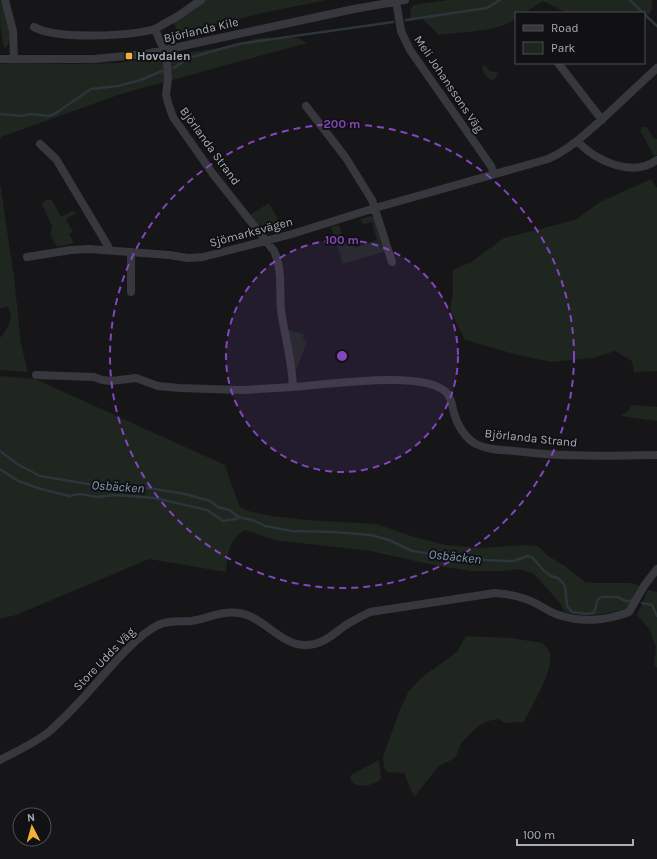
<svg xmlns="http://www.w3.org/2000/svg" width="657" height="859" font-family="Karla,sans-serif">
<style>
.green{fill:#1e261f}
.lines{fill:none;stroke-linecap:round;stroke-linejoin:round}
.stream{stroke:#2c353c;stroke-width:2.5}
.minor{stroke:#37383d;stroke-width:8}
.ring{fill:none;stroke:#8446be;stroke-width:2;stroke-dasharray:7 5}
.poi-dot{fill:#f2b134;stroke:#111113;stroke-width:1.5}
.labels{text-anchor:middle;stroke-width:4;stroke-linejoin:round;paint-order:stroke}
.street-label{font-size:12px;fill:#a8adb8;stroke:#111113}
.poi-label{font-size:12px;font-weight:bold;fill:#a8adb8;stroke:#111113;text-anchor:start}
.water-label{font-size:13px;font-style:italic;fill:#7f9bb3;stroke:#111113}
.centre{fill:#8446be;stroke:#111113;stroke-width:2}
.ring-label{font-size:12px;text-anchor:middle;font-weight:bold;fill:#8446be;stroke:#111113;stroke-width:4;stroke-linejoin:round;paint-order:stroke}
</style>
<rect width="100%" height="100%" fill="#161618"/>
<!-- green -->
<path class="green" d="M 0,0 C 7,12 13,33 7,47 L 5,48 C 0,40 0,12 0,0 Z
M 205,0 L 327,0 L 262,13 L 179,34 L 173,22 Z
M 448,0 L 652,0 L 652,8 L 650,13 L 647,15 L 640,9 L 639,10 L 642,13 L 636,13 L 637,11 L 634,13 L 567,13 L 543,1 L 524,13 L 516,13 L 516,18 C 502,32 460,32 439,35 L 422,18 L 411,19 L 410,10 L 413,5 Z
M 259,38 L 298,38 L 307,43 L 121,94 L 1,137 L 0,140 L 0,64 L 11,63 L 75,64 L 117,63 L 219,48 Z
M 485,65 L 490,71 L 499,73 L 495,79 L 492,80 C 487,78 482,72 482,67 Z
M 643,127 L 647,127 L 653,138 L 657,139 L 657,155 L 654,156 L 640,130 Z
M 651,179 L 657,188 L 657,371 L 634,372 L 632,361 L 615,351 L 593,358 L 551,362 L 514,354 L 465,340 L 450,310 L 453,291 L 453,270 L 471,262 L 504,238 L 575,220 L 600,202 Z
M 0,183 L 14,277 L 21,344 L 28,372 L 0,370 L 0,338 C 8,328 15,318 7,306 L 0,309 Z
M 45,200 L 52,200 L 61,217 L 73,211 L 77,213 L 66,219 L 73,232 L 69,234 L 74,243 L 57,247 L 50,234 L 52,226 L 42,204 Z
M 269,203 L 284,230 C 261,238 264,233 250,215 Z
M 370,216 L 377,219 L 386,251 L 343,264 L 331,227 L 339,225 L 344,243 L 352,241 L 355,248 L 377,240 L 372,222 L 364,224 L 362,223 L 360,219 Z
M 288,330 L 304,334 L 303,338 L 307,341 L 295,374 Z
M 0,376 L 35,379 L 225,465 L 239,506 L 248,511 L 272,516 L 307,520 L 377,524 L 411,536 L 445,545 L 480,548 L 524,545 L 538,546 L 548,556 L 565,566 L 585,582 L 595,583 L 631,583 L 641,586 L 629,608 C 607,614 587,618 564,612 L 561,604 L 534,574 L 519,569 L 504,571 L 471,571 L 438,566 L 370,551 L 274,540 L 245,530 C 229,539 227,555 226,572 L 149,559 L 16,615 L 0,619 Z
M 631,405 L 657,407 L 657,421 L 621,416 L 629,410 Z
M 648,590 L 657,592 L 657,668 L 654,664 L 656,647 L 649,629 L 637,615 Z
M 466,636 L 510,638 L 543,643 C 545,646 549,650 550,654 C 554,670 531,707 524,722 L 505,723 L 498,719 L 488,721 L 477,727 L 462,742 L 455,758 L 439,766 L 414,797 L 404,773 L 387,772 L 384,766 L 383,757 L 400,709 L 409,691 L 421,678 L 457,652 Z
M 379,760 L 381,778 L 379,781 C 370,786 352,790 350,777 L 351,775 Z"/>
<g class="lines">
<!-- stream -->
<path class="stream" d="M 630,0 L 643,13
M 644,14 L 657,26
M 406,20 L 487,8 L 500,0
M 174,68 L 188,58 L 239,44 L 393,22
M 0,114 L 21,116 L 31,114 L 49,116 L 56,113 L 91,89 L 118,86 L 141,80 L 162,71
M 0,451 L 17,464 L 40,476 L 100,486 L 149,488 L 185,494 L 210,501 L 218,507 L 229,510 L 239,517
M 0,469 L 18,481 L 41,489 L 69,496 L 80,494 L 97,497 L 115,495 L 155,498 L 207,510 L 223,521 L 236,519 L 239,517 L 255,521 L 265,526 L 292,531 L 333,532 L 371,535 L 389,540 L 412,551 L 445,556 L 467,558 L 474,557 L 485,560 L 509,561 L 514,561 L 527,556 L 532,557 L 544,571 L 551,576 L 558,578 L 562,582 L 565,586 L 567,606 L 572,612 L 587,614 L 594,613 L 598,599 L 602,597 L 617,597 L 626,601 L 634,601
M 642,603 L 652,605 L 657,616"/>
<!-- minor -->
<path class="minor" d="M 5,0 L 13,31 L 14,59
M 396,1 L 401,31 L 410,50 L 491,166 L 494,174
M 34,27 C 56,40 131,36 155,29 L 164,51 L 167,61 L 168,79 L 166,94 L 168,103 L 173,117 L 213,174 L 274,251 C 284,272 278,294 282,317 C 286,340 292,363 293,387 C 325,385 426,369 447,393 C 452,399 452,407 454,413 C 457,425 466,439 476,444 C 488,450 502,450 515,451 C 562,457 609,456 657,455
M 155,29 L 178,16 L 201,0
M 0,59 L 94,59 L 146,54 L 354,9 L 405,0
M 558,63 L 602,120
M 306,106 L 346,158 L 372,200 L 392,262
M 577,141 C 596,161 632,178 657,160
M 40,144 L 56,159 L 108,246 L 107,249
M 131,252 L 131,292
M 27,257 L 71,250 L 89,249 L 169,255 L 188,258 L 203,257 L 292,234 L 375,208 L 548,159 C 564,152 578,141 591,129 C 614,109 635,88 657,68
M 36,375 L 94,377 L 102,380 L 111,381 L 136,378 L 158,386 L 179,388 L 241,390 L 293,387
M 0,760 C 17,751 35,743 50,731 C 61,721 72,710 82,699 C 104,676 131,639 158,625 C 169,620 180,622 191,621 C 206,619 223,610 239,613 C 263,616 281,646 306,645 C 323,645 333,634 346,625 C 354,620 362,616 370,612 L 495,593 C 510,594 524,597 537,604 C 543,607 550,612 556,614 C 579,623 606,621 629,612 L 644,586 L 657,569"/>
</g>
<!-- distance rings -->
<circle cx="342" cy="356" r="116" fill="#8446be" fill-opacity=".12"/>
<g class="ring">
<circle cx="342" cy="356" r="116"/>
<circle cx="342" cy="356" r="232"/>
</g>
<!-- markers -->
<rect class="poi-dot" x="125" y="52" width="8" height="8" rx="2"/>
<g class="labels">
<!-- street labels -->
<g class="street-label">
<text transform="translate(201 30) rotate(-13)" y="4">Björlanda Kile</text>
<text transform="translate(449 84) rotate(56)" y="4">Meli Johanssons Väg</text>
<text transform="translate(210 146) rotate(54)" y="4">Björlanda Strand</text>
<text transform="translate(251 232) rotate(-15)" y="4">Sjömarksvägen</text>
<text transform="translate(531 438) rotate(6)" y="4">Björlanda Strand</text>
<text transform="translate(104 659) rotate(-46)" y="4">Store Udds Väg</text>
</g>
<!-- poi labels -->
<g class="poi-label">
<text x="137" y="60">Hovdalen</text>
</g>
<!-- water labels -->
<g class="water-label">
<text transform="translate(118 486) rotate(4)" y="5">Osbäcken</text>
<text transform="translate(455 556) rotate(6)" y="5">Osbäcken</text>
</g>
</g>
<circle cx="342" cy="356" r="6" class="centre"/>
<g class="ring-label">
<text x="342" y="128">200 m</text>
<text x="342" y="244">100 m</text>
</g>
<!-- legend -->
<rect x="515" y="12" width="130" height="52" fill="#111113" stroke="#4d4f55"/>
<rect x="523" y="25" width="20" height="6" fill="#37383d" stroke="#4d4f55"/>
<text x="551" y="32" font-size="12" fill="#a8adb8">Road</text>
<rect x="523" y="42" width="20" height="12" fill="#1e261f" stroke="#4d4f55"/>
<text x="551" y="52" font-size="12" fill="#a8adb8">Park</text>
<!-- north arrow -->
<g transform="translate(32 827) rotate(354)"><circle r="19" fill="#111113" stroke="#4d4f55"/>
<path d="M0-3L7 15L0 10L-7 15Z" fill="#f2b134"/>
<text y="-6" font-size="11" font-weight="bold" text-anchor="middle" fill="#a8adb8">N</text>
</g>
<!-- scale -->
<path d="M517 839v6h116v-6" fill="none" stroke="#a8adb8" stroke-width="2"/>
<text x="523" y="839" font-size="12" fill="#a8adb8" stroke="#111113" stroke-width="3" paint-order="stroke">100 m</text>
</svg>
